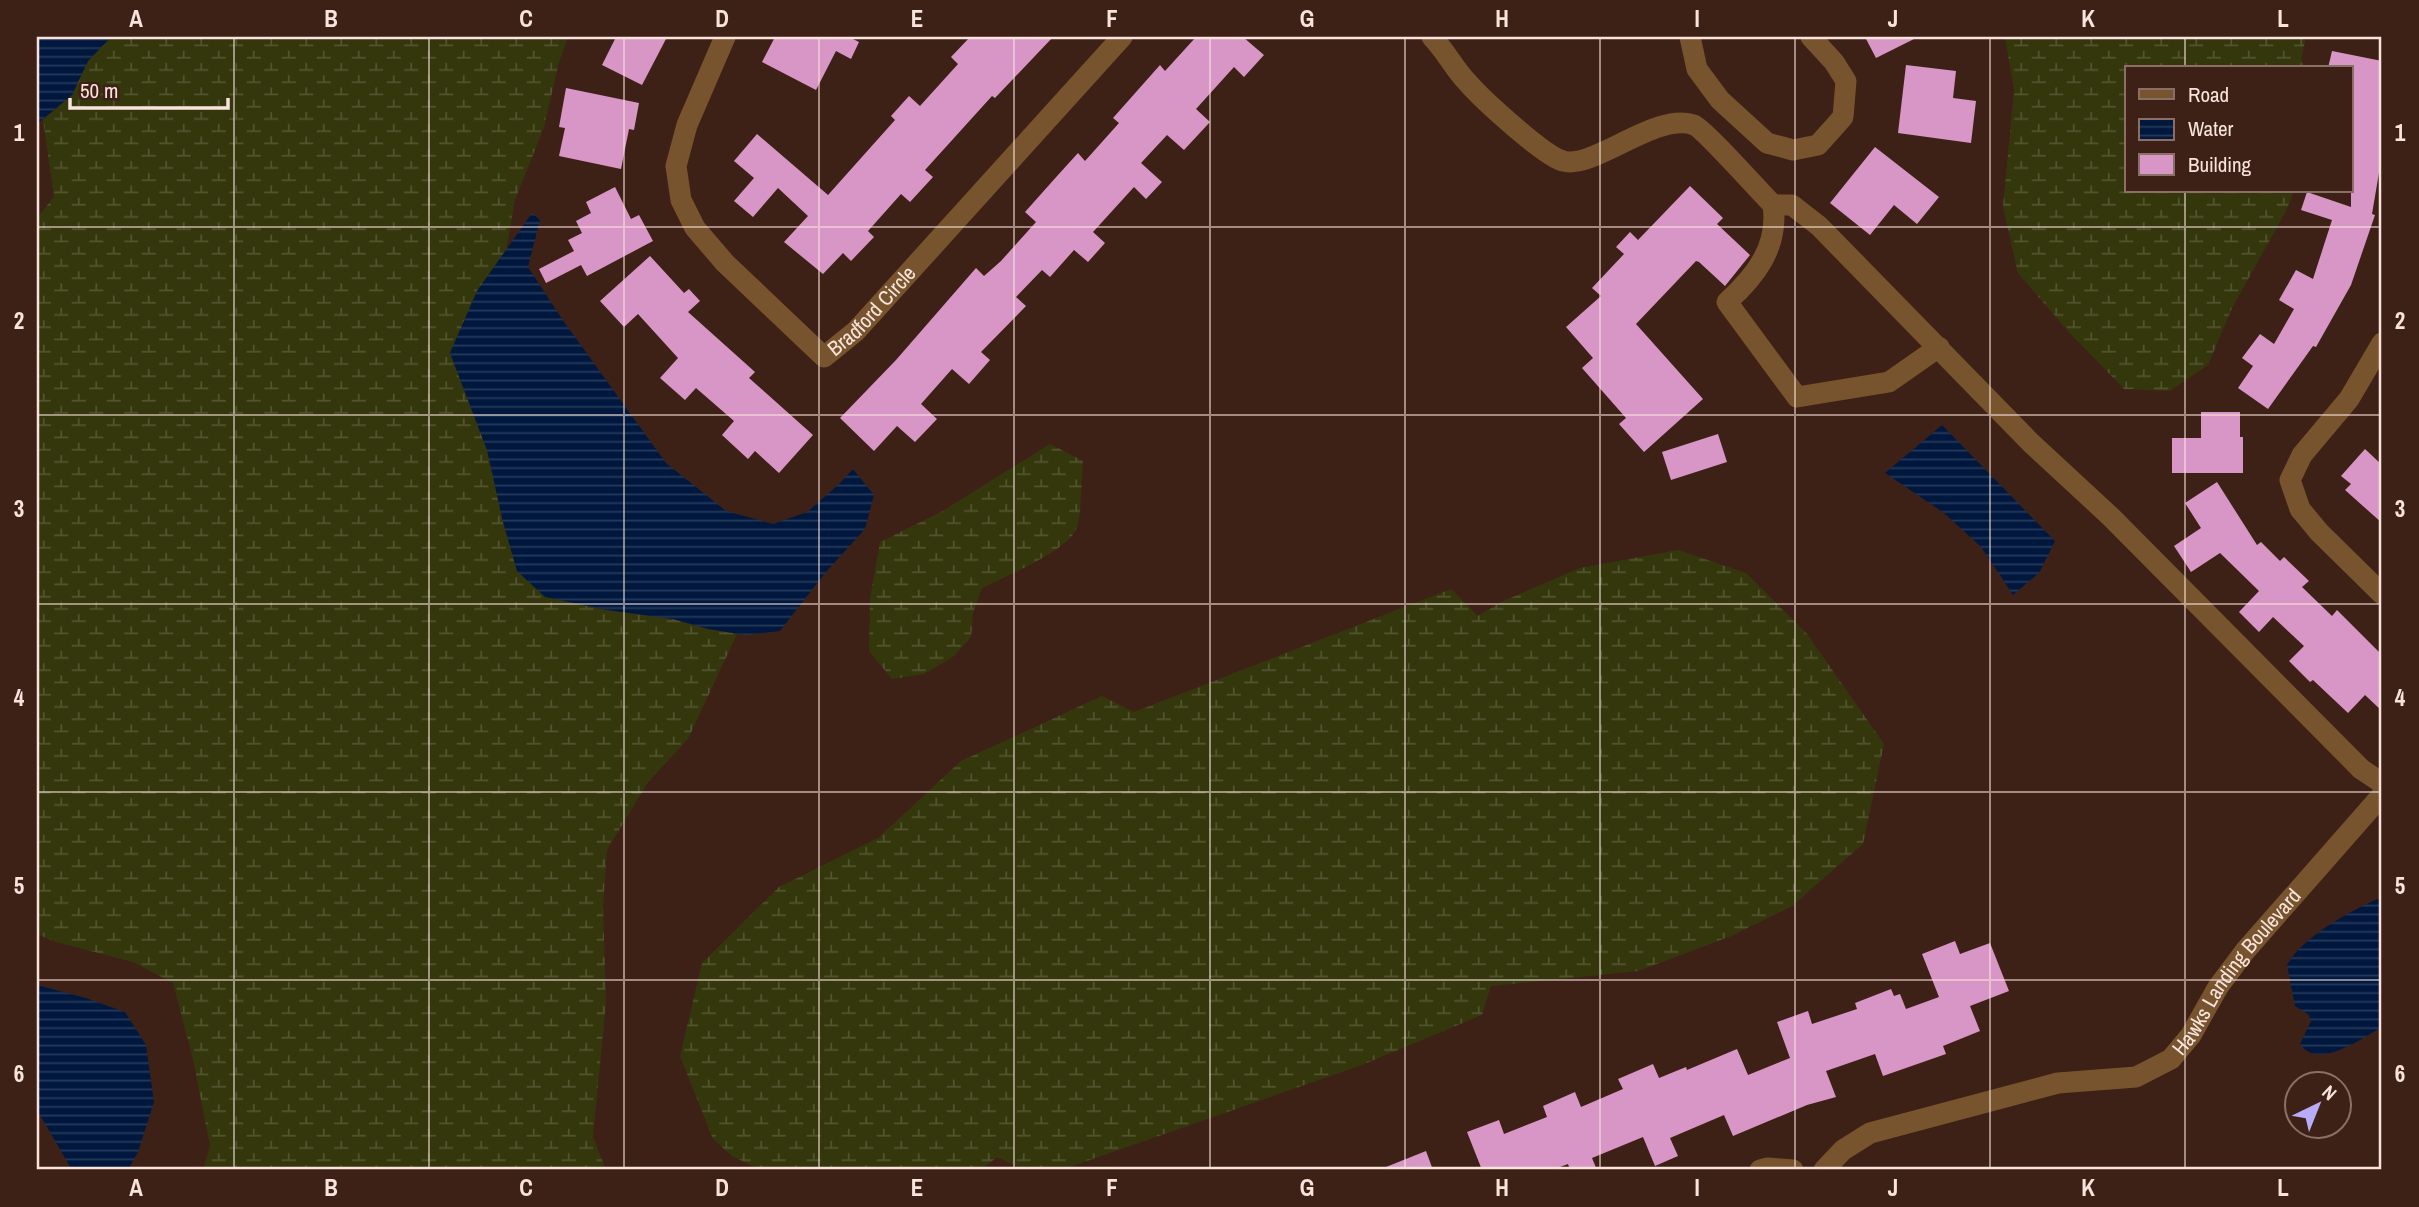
<svg xmlns="http://www.w3.org/2000/svg" width="2419" height="1207" font-family="'Archivo Narrow',sans-serif">
<style>
.wetland{fill:url(#wetland-marsh)}
.water{fill:url(#water-rules)}
.building{fill:#d896c6}
.lines{fill:none;stroke-linecap:round;stroke-linejoin:round}
.minor{stroke:#77542d;stroke-width:21}
.grid{fill:none;stroke:#f9e4dd;stroke-width:2;stroke-opacity:0.55}
.labels{text-anchor:middle;stroke-width:7;stroke-linejoin:round;paint-order:stroke}
.street-label{font-size:21px;fill:#f9e4dd;stroke:#3e2116}
.neatline{fill:none;stroke:#f9e4dd;stroke-width:2.5}
.grid-label{font-size:23px;text-anchor:middle;font-weight:bold;fill:#f9e4dd}
</style>
<defs>
<pattern id="wetland-marsh" width="20" height="14" patternUnits="userSpaceOnUse" patternTransform="scale(1.75)"><rect width="20" height="14" fill="#34370c"/><path d="M1 5h8M5 5V1M11 12h8M15 12V8" fill="none" stroke="#52542f"/></pattern>
<pattern id="water-rules" width="6" height="5" patternUnits="userSpaceOnUse" patternTransform="scale(1.75)"><rect width="6" height="5" fill="#00183e"/><path d="M0 2.5h6" fill="none" stroke="#263959"/></pattern>
</defs>
<rect width="100%" height="100%" fill="#3e2116"/>
<!-- wetland -->
<path class="wetland" d="M 111,37 L 568,37 L 559,62 L 544,127 L 515,200 L 506,250 L 477,291 L 450,353 L 487,450 L 503,522 L 517,571 L 546,597 L 607,610 L 673,619 L 707,629 L 737,634 L 688,739 L 648,782 L 607,850 L 603,907 L 606,1002 L 593,1136 L 606,1170 L 203,1170 L 210,1146 L 193,1059 L 173,983 L 133,962 L 56,942 L 37,934 L 37,218 L 54,197 L 43,120 L 72,95 L 88,61 Z
M 2005,37 L 2306,37 L 2301,59 L 2305,68 L 2127,68 L 2127,191 L 2294,191 L 2286,211 L 2232,308 L 2208,365 L 2170,391 L 2124,389 L 2068,331 L 2018,273 L 2003,207 L 2014,90 Z
M 1050,444 L 1083,461 C 1081,479 1082,511 1077,527 C 1069,551 1004,577 982,588 L 973,613 L 971,637 L 954,656 L 924,674 L 892,679 L 869,651 L 870,599 L 880,542 L 941,512 Z
M 1678,550 L 1746,573 L 1807,634 L 1884,744 L 1863,844 L 1792,906 L 1731,936 L 1638,971 L 1491,986 L 1482,1015 L 1362,1065 L 1061,1170 L 1025,1170 L 997,1157 L 981,1170 L 761,1170 L 732,1156 L 713,1139 L 680,1056 L 702,963 L 779,887 L 878,838 L 961,761 L 1102,696 L 1134,712 L 1451,589 L 1478,616 L 1501,602 L 1580,568 Z"/>
<!-- water -->
<path class="water" d="M 37,37 L 111,37 L 88,61 L 72,95 L 37,124 Z
M 532,213 L 540,220 L 528,267 L 562,319 L 666,463 L 726,511 L 773,524 L 807,512 L 839,484 L 853,469 L 874,495 L 865,529 L 826,572 L 780,631 L 746,635 L 708,629 L 673,619 L 607,610 L 545,597 L 517,571 L 503,522 L 487,450 L 450,353 L 477,291 Z
M 1942,425 L 2055,541 L 2039,573 L 2013,595 L 1981,547 L 1944,513 L 1885,473 Z
M 2382,897 L 2382,1027 C 2362,1038 2318,1071 2300,1044 L 2311,1021 L 2309,1015 L 2295,1006 L 2287,965 C 2303,936 2352,910 2382,897 Z
M 37,985 L 86,998 L 125,1012 L 146,1045 L 154,1102 L 138,1152 L 128,1170 L 72,1170 L 37,1110 Z"/>
<!-- building -->
<path class="building" d="M 616,37 L 667,37 L 642,85 L 602,65 Z
M 775,37 L 849,37 L 859,42 L 851,59 L 836,51 L 816,90 L 762,62 Z
M 970,37 L 1053,37 L 995,98 L 992,96 L 925,170 L 933,177 L 910,202 L 901,194 L 868,231 L 874,237 L 851,261 L 843,253 L 823,274 L 784,242 L 808,216 L 778,188 L 753,217 L 734,201 L 754,178 L 734,161 L 757,134 L 828,195 L 895,120 L 891,116 L 909,96 L 920,106 L 958,64 L 951,57 Z
M 1196,37 L 1243,37 L 1264,55 L 1244,77 L 1234,67 L 1196,109 L 1210,122 L 1184,150 L 1167,135 L 1141,163 L 1162,182 L 1146,199 L 1134,187 L 1093,232 L 1105,243 L 1088,262 L 1074,250 L 1050,277 L 1042,270 L 1016,297 L 1026,306 L 981,352 L 990,360 L 969,384 L 952,369 L 921,404 L 937,419 L 915,442 L 897,426 L 874,451 L 840,418 L 896,360 L 976,268 L 984,276 L 1001,261 L 1036,222 L 1025,212 L 1058,175 L 1078,153 L 1085,161 L 1119,123 L 1113,118 L 1160,65 L 1165,71 Z
M 1865,37 L 1918,37 L 1876,58 Z
M 2332,51 L 2382,61 L 2382,155 L 2372,214 L 2375,215 L 2351,285 L 2316,347 L 2313,346 L 2268,409 L 2238,388 L 2253,366 L 2242,358 L 2260,334 L 2274,344 L 2294,309 L 2279,300 L 2296,270 L 2313,279 L 2332,220 L 2301,210 L 2307,192 L 2351,207 L 2351,68 L 2328,68 Z
M 1906,65 L 1956,71 L 1953,98 L 1976,101 L 1971,143 L 1898,133 Z
M 566,88 L 639,103 L 634,130 L 629,129 L 621,169 L 559,156 L 565,128 L 559,127 Z
M 1875,147 L 1939,197 L 1917,224 L 1894,205 L 1870,235 L 1830,203 Z
M 1690,186 L 1723,218 L 1717,224 L 1750,255 L 1725,286 L 1699,262 L 1696,261 L 1636,324 L 1703,399 L 1644,452 L 1619,424 L 1626,418 L 1582,368 L 1593,358 L 1566,327 L 1601,296 L 1592,288 L 1624,254 L 1616,247 L 1630,232 L 1638,240 Z
M 615,187 L 631,219 L 639,215 L 653,241 L 587,276 L 581,265 L 546,283 L 539,269 L 574,251 L 568,240 L 582,233 L 576,221 L 591,213 L 586,202 Z
M 650,256 L 684,293 L 689,289 L 700,301 L 688,312 L 755,372 L 749,378 L 813,435 L 779,473 L 755,451 L 748,459 L 722,435 L 734,421 L 696,388 L 685,400 L 660,378 L 678,358 L 638,314 L 624,327 L 600,301 Z
M 2201,412 L 2240,412 L 2240,437 L 2243,437 L 2243,473 L 2172,473 L 2172,438 L 2201,438 Z
M 1718,434 L 1727,462 L 1671,480 L 1662,452 Z
M 2365,449 L 2382,465 L 2382,523 L 2345,490 L 2351,484 L 2341,476 Z
M 2217,482 L 2257,545 L 2261,542 L 2280,561 L 2284,557 L 2309,581 L 2302,587 L 2332,616 L 2337,610 L 2382,655 L 2382,711 L 2365,695 L 2348,713 L 2313,680 L 2310,682 L 2289,661 L 2304,646 L 2273,617 L 2259,632 L 2239,612 L 2259,591 L 2220,553 L 2191,572 L 2174,546 L 2201,528 L 2185,503 Z
M 1955,941 L 1960,954 L 1990,943 L 2009,991 L 1970,1006 L 1980,1031 L 1943,1046 L 1946,1054 L 1883,1076 L 1875,1054 L 1826,1071 L 1836,1097 L 1807,1105 L 1733,1136 L 1724,1115 L 1670,1138 L 1678,1156 L 1655,1166 L 1643,1137 L 1592,1158 L 1597,1170 L 1570,1170 L 1568,1164 L 1552,1170 L 1482,1170 L 1467,1132 L 1499,1120 L 1504,1134 L 1547,1117 L 1543,1106 L 1575,1092 L 1581,1107 L 1623,1089 L 1618,1079 L 1653,1064 L 1659,1078 L 1686,1067 L 1687,1070 L 1737,1049 L 1748,1075 L 1790,1058 L 1777,1022 L 1808,1011 L 1812,1024 L 1857,1009 L 1855,1003 L 1891,989 L 1894,996 L 1900,994 L 1906,1009 L 1939,997 L 1922,954 Z
M 1426,1151 L 1433,1170 L 1381,1170 L 1381,1169 Z"/>
<g class="lines">
<!-- minor -->
<g class="minor">
<path id="s1" d="M 725,37 L 687,125 L 676,166 L 681,200 L 695,228 L 725,263 L 824,357 L 856,331 L 1122,37"/>
<path d="M 1432,37 C 1446,51 1454,69 1468,83 C 1483,100 1544,156 1563,161 C 1593,170 1657,111 1694,125 C 1704,129 1761,193 1773,205 C 1779,246 1756,276 1727,302 L 1797,397 L 1889,382 L 1939,347"/>
<path d="M 1690,37 L 1697,69 L 1720,100 L 1767,143 L 1793,150 L 1818,145 L 1843,117 L 1846,81 L 1834,62 L 1811,37"/>
<path d="M 1773,205 L 1792,205 L 1819,226 L 2031,443 L 2111,517 L 2361,769 L 2382,783"/>
<path d="M 2382,343 L 2349,399 L 2302,455 L 2290,480 L 2300,509 L 2319,532 L 2382,594"/>
<path d="M 1760,1170 L 1768,1168 L 1793,1170"/>
<path id="s2" d="M 1824,1170 L 1843,1150 L 1870,1133 L 2058,1083 L 2136,1077 L 2171,1059 L 2191,1035 L 2218,987 L 2245,951 L 2382,795"/>
</g>
</g>
<!-- grid -->
<path class="grid" d="M 234,37 L 234,1170M 429,37 L 429,1170M 624,37 L 624,1170M 819,37 L 819,1170M 1014,37 L 1014,1170M 1210,37 L 1210,1170M 1405,37 L 1405,1170M 1600,37 L 1600,1170M 1795,37 L 1795,1170M 1990,37 L 1990,1170M 2185,37 L 2185,68M 2185,191 L 2185,1170M 37,227 L 2382,227M 37,415 L 2382,415M 37,604 L 2382,604M 37,792 L 2382,792M 37,980 L 2382,980"/>
<g class="labels">
<!-- street labels -->
<g class="street-label">
<text dy="7" stroke="none"><textPath href="#s1" startOffset="453">Bradford Circle</textPath></text>
<text dy="7" stroke="none"><textPath href="#s2" startOffset="481">Hawks Landing Boulevard</textPath></text>
</g>
</g>
<!-- border -->
<rect width="2419" height="1207" fill="none" stroke="#3e2116" stroke-width="77"/>
<!-- legend -->
<rect x="2125" y="66" width="228" height="126" fill="#3e2116" stroke="#896f66" stroke-width="2"/>
<rect x="2139" y="89" width="35" height="10" fill="#77542d" stroke="#896f66" stroke-width="2"/>
<text x="2188" y="102" font-size="21" fill="#f9e4dd">Road</text>
<rect x="2139" y="119" width="35" height="21" fill="url(#water-rules)" stroke="#896f66" stroke-width="2"/>
<text x="2188" y="136" font-size="21" fill="#f9e4dd">Water</text>
<rect x="2139" y="154" width="35" height="21" fill="#d896c6" stroke="#896f66" stroke-width="2"/>
<text x="2188" y="172" font-size="21" fill="#f9e4dd">Building</text>
<!-- north arrow -->
<g transform="translate(2318 1105) rotate(43)"><circle r="33" fill="#3e2116" stroke="#896f66" stroke-width="2"/>
<path d="M0-5L12 26L0 18L-12 26Z" fill="#b8abf7"/>
<text y="-10" font-size="19" font-weight="bold" text-anchor="middle" fill="#f9e4dd">N</text>
</g>
<!-- scale -->
<path d="M70 98v10h158v-10" fill="none" stroke="#f9e4dd" stroke-width="3.5"/>
<text x="80" y="98" font-size="21" fill="#f9e4dd" stroke="#3e2116" stroke-width="5" paint-order="stroke">50 m</text>
<rect x="38" y="38" width="2342" height="1130" class="neatline"/>
<g class="grid-label">
<text x="136" y="27">A</text>
<text x="331" y="27">B</text>
<text x="526" y="27">C</text>
<text x="722" y="27">D</text>
<text x="917" y="27">E</text>
<text x="1112" y="27">F</text>
<text x="1307" y="27">G</text>
<text x="1502" y="27">H</text>
<text x="1697" y="27">I</text>
<text x="1893" y="27">J</text>
<text x="2088" y="27">K</text>
<text x="2283" y="27">L</text>
<text x="19" y="141">1</text>
<text x="2400" y="141">1</text>
<text x="19" y="329">2</text>
<text x="2400" y="329">2</text>
<text x="19" y="517">3</text>
<text x="2400" y="517">3</text>
<text x="19" y="706">4</text>
<text x="2400" y="706">4</text>
<text x="19" y="894">5</text>
<text x="2400" y="894">5</text>
<text x="19" y="1082">6</text>
<text x="2400" y="1082">6</text>
<text x="136" y="1196">A</text>
<text x="331" y="1196">B</text>
<text x="526" y="1196">C</text>
<text x="722" y="1196">D</text>
<text x="917" y="1196">E</text>
<text x="1112" y="1196">F</text>
<text x="1307" y="1196">G</text>
<text x="1502" y="1196">H</text>
<text x="1697" y="1196">I</text>
<text x="1893" y="1196">J</text>
<text x="2088" y="1196">K</text>
<text x="2283" y="1196">L</text>
</g>
</svg>
